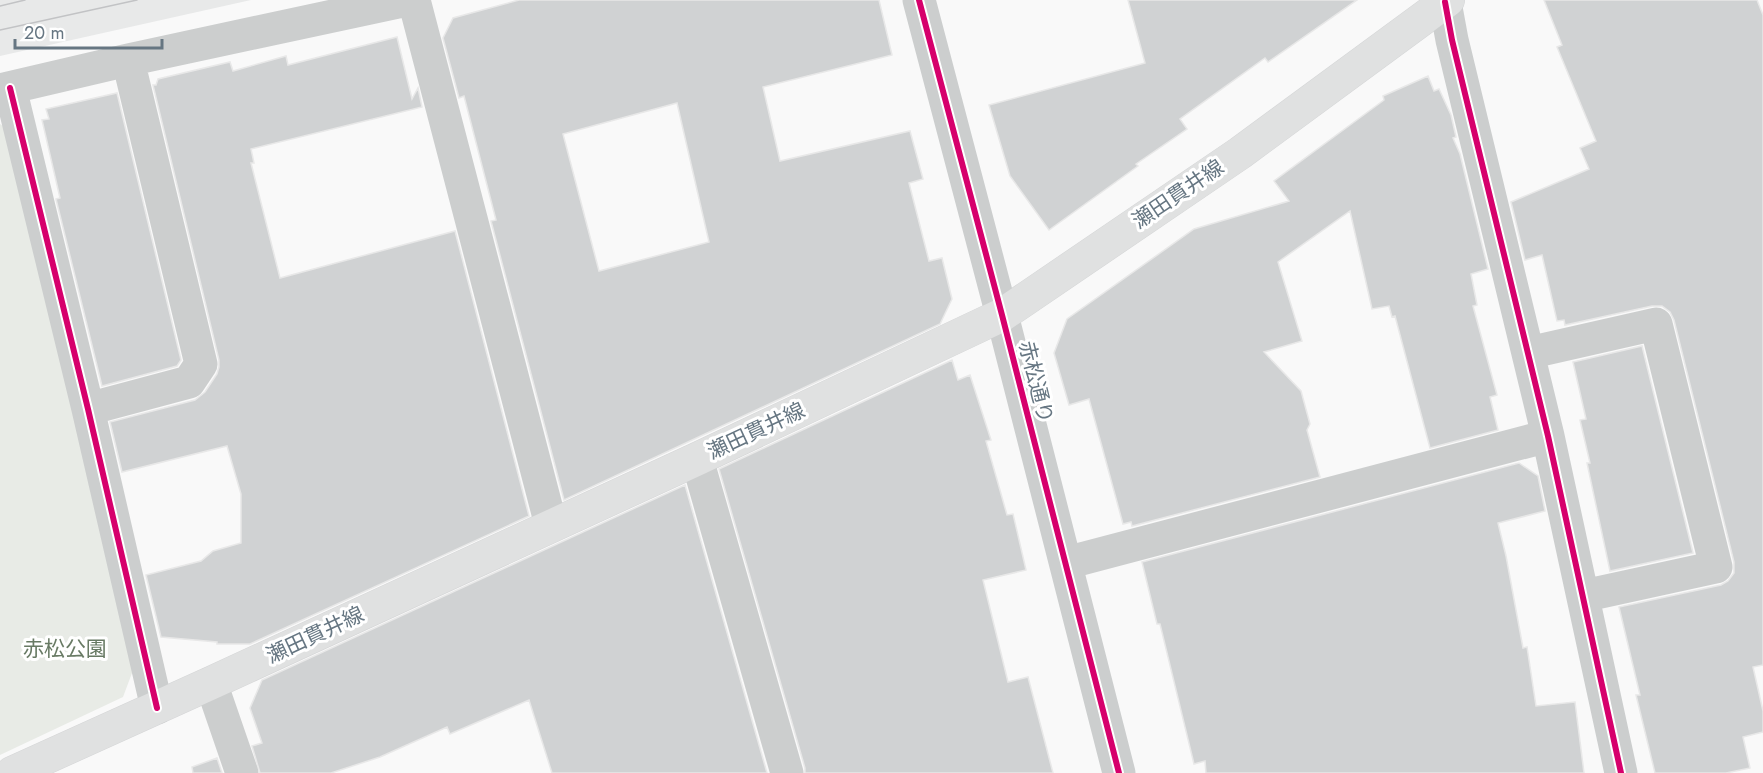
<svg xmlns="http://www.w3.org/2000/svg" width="1763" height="773" font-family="Jost,'Noto Sans JP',sans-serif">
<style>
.built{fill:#e8e9e9}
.green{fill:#e8ebe6}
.building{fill:#d0d2d3;stroke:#e8e8e8;stroke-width:1.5;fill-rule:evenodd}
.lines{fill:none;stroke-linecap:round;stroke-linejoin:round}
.major-casing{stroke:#d5d6d7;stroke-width:34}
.minor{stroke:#cccece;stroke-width:33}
.major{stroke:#e0e1e1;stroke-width:33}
.tram{stroke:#c2c3c5;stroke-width:1.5}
.cycleway-casing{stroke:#fff;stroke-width:10}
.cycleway{stroke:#d6006c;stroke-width:6}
.labels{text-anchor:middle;stroke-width:6;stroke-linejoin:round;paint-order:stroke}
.street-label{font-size:21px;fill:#667682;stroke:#fff}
.park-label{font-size:21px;fill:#687a64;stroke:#fff}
</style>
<rect width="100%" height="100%" fill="#f9f9f9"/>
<!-- built -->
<path class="built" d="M 0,0 L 251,0 L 0,56 Z"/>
<!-- green -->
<path class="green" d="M 0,124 L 3,126 L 135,665 L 123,697 L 0,755 Z"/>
<!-- building -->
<path class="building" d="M 519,0 L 879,0 L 892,55 L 763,87 L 780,161 L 910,131 L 923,179 L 909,183 L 929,261 L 942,258 L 952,299 L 940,324 L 564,500 L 491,221 L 496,220 L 464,96 L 459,98 L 443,38 L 453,18 ZM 677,103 L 709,242 L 599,271 L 563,134 Z
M 1128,0 L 1357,0 L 1268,62 L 1265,58 L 1180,119 L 1187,129 L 1136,164 L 1138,166 L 1049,230 L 1010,176 L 989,105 L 1145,63 Z
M 1544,0 L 1757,0 L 1763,15 L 1763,665 L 1753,667 L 1763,711 L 1763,732 L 1743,737 L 1750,768 L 1726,773 L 1655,773 L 1636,695 L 1640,695 L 1619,607 L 1721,585 L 1728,581 L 1734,573 L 1734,562 L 1674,320 L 1670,312 L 1662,306 L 1652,306 L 1565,325 L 1564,320 L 1557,321 L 1542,255 L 1525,260 L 1511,202 L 1589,169 L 1580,148 L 1596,141 L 1557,47 L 1562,45 Z
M 397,37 L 412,99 L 418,88 L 422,107 L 251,149 L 254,163 L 251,163 L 280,278 L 455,231 L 529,516 L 250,644 L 217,644 L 217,642 L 161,637 L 146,575 L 201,561 L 213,551 L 241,543 L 241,494 L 227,446 L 122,472 L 110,422 L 195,400 L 205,392 L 217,374 L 219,367 L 219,360 L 153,85 L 156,85 L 158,79 L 230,62 L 233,71 L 286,56 L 288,65 Z
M 1428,76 L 1434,91 L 1439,89 L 1451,115 L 1456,137 L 1453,138 L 1460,154 L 1488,269 L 1471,274 L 1477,305 L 1473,306 L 1497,395 L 1490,397 L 1498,430 L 1430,448 L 1395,316 L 1392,317 L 1389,306 L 1372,309 L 1350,211 L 1278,262 L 1302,341 L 1264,352 L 1301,391 L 1310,424 L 1307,430 L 1320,477 L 1132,526 L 1131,522 L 1123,524 L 1089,399 L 1069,405 L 1054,353 L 1067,319 L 1194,229 L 1289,201 L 1274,181 L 1384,100 L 1383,96 Z
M 117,93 L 181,360 L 177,366 L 102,386 L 56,199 L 60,198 L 42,120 L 49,119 L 46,109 Z
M 1642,346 L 1693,553 L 1610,571 L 1587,463 L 1590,463 L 1580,420 L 1586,419 L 1573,362 Z
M 952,360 L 958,380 L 970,375 L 991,440 L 986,441 L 1007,515 L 1013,514 L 1026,570 L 983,580 L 1008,682 L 1028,677 L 1053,773 L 805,773 L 805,768 L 719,469 Z
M 1519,463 L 1538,476 L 1545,511 L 1498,523 L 1506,556 L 1523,648 L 1527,647 L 1536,706 L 1575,702 L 1584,773 L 1206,773 L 1205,761 L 1194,764 L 1160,624 L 1157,624 L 1142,562 Z
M 685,485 L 767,773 L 552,773 L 529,700 L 450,734 L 447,727 L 380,757 L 331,773 L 260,773 L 252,746 L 262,743 L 250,708 L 262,680 Z
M 217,758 L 222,773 L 193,773 L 192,767 Z"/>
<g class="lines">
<defs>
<path id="major" d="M 12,773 L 211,683 L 697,459 L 1002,315 L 1240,153 L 1448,0"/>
</defs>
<!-- major casing -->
<use href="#major" class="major-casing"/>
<!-- minor -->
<path class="minor" d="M 414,0 L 551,525
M 919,0 L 1002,315 L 1119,773
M 1445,2 L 1452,40 L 1548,436 L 1621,773
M 10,88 L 88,409 L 157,708
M 0,90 L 128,60 L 407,0
M 1528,353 L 1656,324 L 1716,567 L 1583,596
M 88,409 L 189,382 L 201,364 L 128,60
M 697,459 L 787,773
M 1066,563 L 1548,436
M 211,683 L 242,773"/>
<!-- major -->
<use href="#major" class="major"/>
<!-- tram -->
<path class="tram" d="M 0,6 L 25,0
M 0,30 L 137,0"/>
<defs>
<path id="cycleway" d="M 919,0 L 1002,315 L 1119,773
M 1445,2 L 1452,40 L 1548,436 L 1621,773
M 10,88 L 88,409 L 157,708"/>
</defs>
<!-- cycleway casing -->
<use href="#cycleway" class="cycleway-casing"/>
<!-- cycleway -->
<use href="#cycleway" class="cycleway"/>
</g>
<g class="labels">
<!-- street labels -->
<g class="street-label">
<text transform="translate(1178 194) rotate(-34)" y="7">瀬田貫井線</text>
<text transform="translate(1036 382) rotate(76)" y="7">赤松通り</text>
<text transform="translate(756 431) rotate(-25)" y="7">瀬田貫井線</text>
<text transform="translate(315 635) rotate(-25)" y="7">瀬田貫井線</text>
</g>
<!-- park labels -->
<g class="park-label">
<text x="65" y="656">赤松公園</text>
</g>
</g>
<!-- scale -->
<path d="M15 39v9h147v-9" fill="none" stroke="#667682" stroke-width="3"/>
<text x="24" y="39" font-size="18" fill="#667682" stroke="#ffffff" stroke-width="4.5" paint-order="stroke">20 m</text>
</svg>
